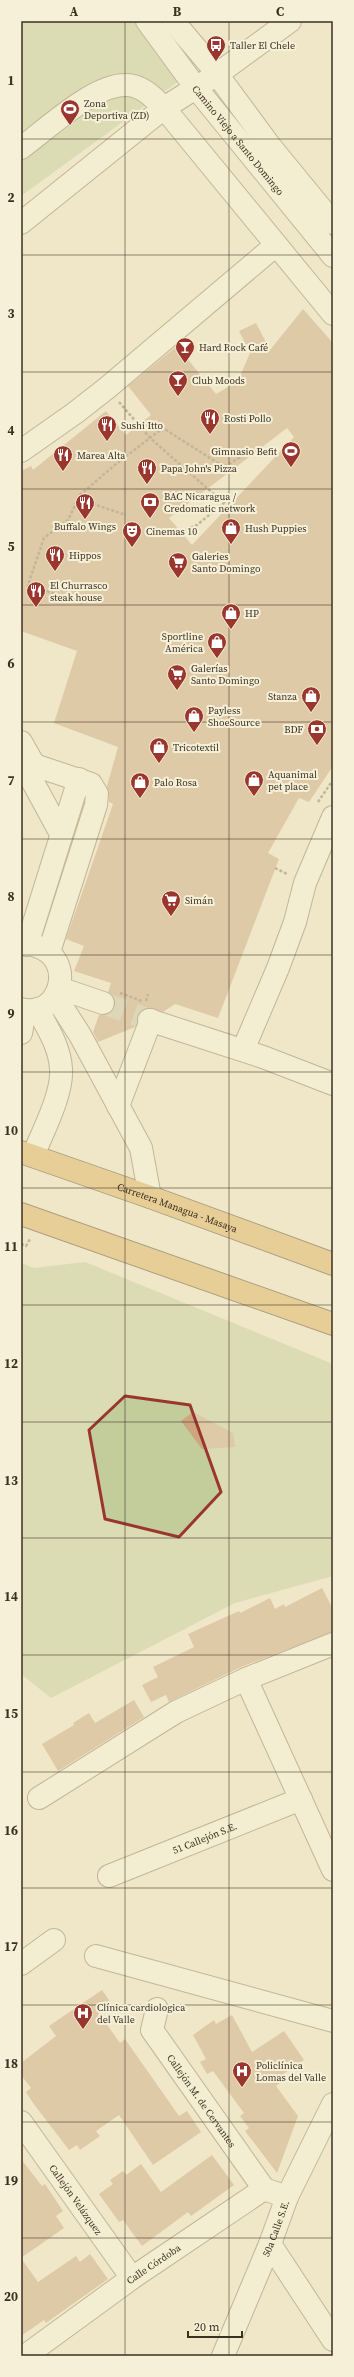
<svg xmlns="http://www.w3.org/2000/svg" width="354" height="2377" font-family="'Source Serif 4',serif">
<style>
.green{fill:#c3cd9c}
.building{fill:#cda67e;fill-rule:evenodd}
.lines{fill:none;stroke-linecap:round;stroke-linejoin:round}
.minor-tunnel{stroke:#cbc2a6;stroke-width:22;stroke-dasharray:22 11;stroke-linecap:butt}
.minor-casing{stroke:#8b7a5d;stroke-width:24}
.highway-casing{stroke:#594731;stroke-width:24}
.path{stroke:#8b7a5d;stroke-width:2.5;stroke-dasharray:3 2;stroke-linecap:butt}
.minor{stroke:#f9f3dc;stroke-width:22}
.highway{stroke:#ddaf5b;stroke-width:22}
.marked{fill:none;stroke:#9a362d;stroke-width:3;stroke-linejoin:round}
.grid{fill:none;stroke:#3c3020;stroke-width:1;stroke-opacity:0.55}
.labels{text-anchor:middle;stroke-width:4;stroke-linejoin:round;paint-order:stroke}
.poi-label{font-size:10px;fill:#3c3020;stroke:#f6f0d8;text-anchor:start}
.street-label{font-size:10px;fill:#3c3020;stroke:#f6f0d8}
.neatline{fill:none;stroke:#3c3020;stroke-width:1.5}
.grid-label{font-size:13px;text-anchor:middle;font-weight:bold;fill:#3c3020}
</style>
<rect width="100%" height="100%" fill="#efe7c8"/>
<!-- green -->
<path class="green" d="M 21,21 L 135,21 L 179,81 L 21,196 Z
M 85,1262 L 333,1364 L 333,1576 L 235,1603 L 51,1698 L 21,1674 L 21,1263 L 34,1268 Z"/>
<!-- building -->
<path class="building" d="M 303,309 L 333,343 L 333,766 L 309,802 L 299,798 L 268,853 L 279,859 L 218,1018 L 175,1004 L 163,1012 L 147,1008 L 141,1010 L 137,1016 L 135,1027 L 98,1042 L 93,1032 L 99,1015 L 111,1013 L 115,1007 L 115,1000 L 108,992 L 111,983 L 74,971 L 84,946 L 66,939 L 113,804 L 109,802 L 107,786 L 118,747 L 54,723 L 77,651 L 21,631 L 21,471 L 31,466 L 33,470 L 106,411 L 126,435 L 151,415 L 128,386 L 177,346 L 216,394 L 238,381 L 250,353 L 239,331 L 256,323 L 270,350 ZM 287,428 L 294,437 L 192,545 L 169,518 Z
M 193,1412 L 233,1433 L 235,1447 L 202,1449 L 181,1421 Z
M 322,1588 L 333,1609 L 333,1632 L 241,1667 L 169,1702 L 166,1695 L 151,1702 L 142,1685 L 158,1677 L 153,1667 L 194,1647 L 188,1634 L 239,1611 L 240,1613 L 270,1598 L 275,1609 L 284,1604 L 285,1607 Z
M 134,1700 L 144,1717 L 58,1771 L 42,1744 L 74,1725 L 73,1723 L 89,1713 L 95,1723 Z
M 102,1990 L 111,2003 L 98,2012 L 120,2043 L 125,2039 L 179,2116 L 187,2111 L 201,2132 L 153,2165 L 119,2115 L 96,2131 L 100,2136 L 80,2150 L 77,2145 L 69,2150 L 33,2103 L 26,2092 L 31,2088 L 21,2075 L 21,2063 L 56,2036 L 49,2026 Z
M 232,2015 L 252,2052 L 284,2031 L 304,2060 L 279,2077 L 283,2081 L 276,2086 L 298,2116 L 277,2173 L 245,2131 L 249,2128 L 240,2116 L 244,2113 L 213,2071 L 207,2074 L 200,2062 L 206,2059 L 193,2035 L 214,2020 L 216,2024 Z
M 212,2155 L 234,2185 L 191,2216 L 188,2212 L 142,2246 L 123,2220 L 119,2222 L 99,2194 L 113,2184 L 110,2180 L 123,2171 L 126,2175 L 141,2164 L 161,2192 Z
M 21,2159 L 42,2186 L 45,2184 L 63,2211 L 56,2216 L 64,2228 L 21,2258 L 38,2282 L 76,2256 L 80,2262 L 90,2254 L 108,2279 L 46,2323 L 44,2320 L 21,2336 Z"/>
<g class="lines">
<!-- minor-tunnel -->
<path class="minor-tunnel" d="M 103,1003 L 149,1020"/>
<defs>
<g id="minor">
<path id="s1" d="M 147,21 L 196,88 L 333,256"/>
<path d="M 173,21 L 211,66 L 270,146 L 333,223"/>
<path d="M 21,148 C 47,129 93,85 125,85 C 141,84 154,98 164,108 L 333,314"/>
<path d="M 21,223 L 164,108 L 216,75 L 290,21"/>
<path d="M 21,451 L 75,413 L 107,388 L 276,245"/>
<path d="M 21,742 L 34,765 L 24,775"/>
<path d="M 34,765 L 91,784 L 97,794 L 96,805 L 49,952"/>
<path d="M 28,773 L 61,834"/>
<path d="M 27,945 L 79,779"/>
<path d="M 59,988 L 103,1003"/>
<path d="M 55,996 L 80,1035 L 141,1148 L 150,1197"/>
<path d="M 21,1009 C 60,1020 78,959 36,946"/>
<path d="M 149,1020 L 263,1057 L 333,1084"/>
<path d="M 21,1033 L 25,1010"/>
<path d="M 243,1050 L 278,968 L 295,922 L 305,883 L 333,817"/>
<path d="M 118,1106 L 151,1020"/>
<path d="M 33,1156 C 42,1133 63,1094 61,1069 C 60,1047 47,1027 37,1009"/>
<path d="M 246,1679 L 333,1870"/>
<path d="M 39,1798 L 176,1712 L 246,1679 L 333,1644"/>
<path id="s2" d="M 109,1876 L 301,1799"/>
<path d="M 96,1956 L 333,2021"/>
<path d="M 21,1964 L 54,1940"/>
<path id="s3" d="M 157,2009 L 152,2030 L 264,2189"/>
<path id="s4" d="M 21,2122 L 132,2278"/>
<path d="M 270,2244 L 333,2340"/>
<path id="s5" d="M 25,2356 L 132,2278 L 264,2189 L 287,2197"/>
<path id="s6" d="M 223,2356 L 270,2244 L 287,2197 L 333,2104"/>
</g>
<g id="highway">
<path id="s7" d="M 21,1152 L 150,1197 L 333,1264"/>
<path d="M 21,1214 L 333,1324"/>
</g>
</defs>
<!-- minor casing -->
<use href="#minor" class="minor-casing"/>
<!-- highway casing -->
<use href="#highway" class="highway-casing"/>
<!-- path -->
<path class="path" d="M 119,402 L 150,438 L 224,503 L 197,525 L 173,535
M 78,499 L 126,515
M 83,603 L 28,585 L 44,538 L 68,520 L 80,495 L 116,464 L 163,428 L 224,467 L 249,452
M 318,802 L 333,780
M 275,868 L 287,874
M 120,993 L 142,1001
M 146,1001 L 148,994
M 21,1244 L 26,1246 L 30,1239"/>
<!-- minor -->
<use href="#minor" class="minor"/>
<!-- highway -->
<use href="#highway" class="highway"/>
</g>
<!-- marked area -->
<path d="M0 0H354V2377H0ZM 125,1396 L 190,1405 L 221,1492 L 179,1537 L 105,1519 L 89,1430 Z" fill="#efe7c8" fill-opacity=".55" fill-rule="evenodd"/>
<path class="marked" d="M 125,1396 L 190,1405 L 221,1492 L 179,1537 L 105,1519 L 89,1430 Z"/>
<!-- grid -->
<path class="grid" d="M 125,21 L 125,2356M 229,21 L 229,2356M 21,139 L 333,139M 21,255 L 333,255M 21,372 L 333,372M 21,489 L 333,489M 21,605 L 333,605M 21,722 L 333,722M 21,839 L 333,839M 21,955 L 333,955M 21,1072 L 333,1072M 21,1188 L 333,1188M 21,1305 L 333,1305M 21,1422 L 333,1422M 21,1538 L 333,1538M 21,1655 L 333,1655M 21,1772 L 333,1772M 21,1888 L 333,1888M 21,2005 L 333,2005M 21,2122 L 333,2122M 21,2238 L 333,2238"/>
<!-- icons -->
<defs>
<symbol id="bus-pin" viewBox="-11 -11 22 30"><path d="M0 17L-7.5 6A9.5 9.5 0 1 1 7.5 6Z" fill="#9a362d" stroke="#f6f0d8"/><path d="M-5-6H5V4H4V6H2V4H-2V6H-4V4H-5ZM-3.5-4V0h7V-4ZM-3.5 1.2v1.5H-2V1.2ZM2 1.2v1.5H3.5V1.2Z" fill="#fff"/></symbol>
<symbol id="stadium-pin" viewBox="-11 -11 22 30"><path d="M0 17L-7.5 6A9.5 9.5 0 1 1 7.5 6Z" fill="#9a362d" stroke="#f6f0d8"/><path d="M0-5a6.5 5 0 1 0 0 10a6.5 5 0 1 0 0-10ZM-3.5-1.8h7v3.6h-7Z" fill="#fff"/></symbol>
<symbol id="bar-pin" viewBox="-11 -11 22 30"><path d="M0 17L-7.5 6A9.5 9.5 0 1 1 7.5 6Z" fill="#9a362d" stroke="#f6f0d8"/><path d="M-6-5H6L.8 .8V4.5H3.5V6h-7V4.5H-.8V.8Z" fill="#fff"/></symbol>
<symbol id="restaurant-pin" viewBox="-11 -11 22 30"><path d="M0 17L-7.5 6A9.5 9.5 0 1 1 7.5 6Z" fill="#9a362d" stroke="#f6f0d8"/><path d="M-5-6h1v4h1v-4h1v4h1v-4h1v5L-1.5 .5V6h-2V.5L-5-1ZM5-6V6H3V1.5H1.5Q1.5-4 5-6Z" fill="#fff"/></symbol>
<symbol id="bank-pin" viewBox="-11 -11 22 30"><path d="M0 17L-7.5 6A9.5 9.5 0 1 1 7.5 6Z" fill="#9a362d" stroke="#f6f0d8"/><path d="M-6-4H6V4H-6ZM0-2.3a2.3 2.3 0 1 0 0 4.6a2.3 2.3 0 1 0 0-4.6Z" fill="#fff"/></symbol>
<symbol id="shop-pin" viewBox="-11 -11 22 30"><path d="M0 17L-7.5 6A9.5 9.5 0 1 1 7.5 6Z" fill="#9a362d" stroke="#f6f0d8"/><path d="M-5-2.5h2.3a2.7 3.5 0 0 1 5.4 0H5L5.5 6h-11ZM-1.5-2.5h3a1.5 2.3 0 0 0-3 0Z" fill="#fff"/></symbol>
<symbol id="theatre-pin" viewBox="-11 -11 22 30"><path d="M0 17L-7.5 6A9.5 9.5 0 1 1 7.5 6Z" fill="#9a362d" stroke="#f6f0d8"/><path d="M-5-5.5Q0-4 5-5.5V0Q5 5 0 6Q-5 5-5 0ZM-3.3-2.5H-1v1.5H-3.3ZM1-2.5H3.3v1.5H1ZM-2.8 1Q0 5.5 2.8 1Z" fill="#fff"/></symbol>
<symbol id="supermarket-pin" viewBox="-11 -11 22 30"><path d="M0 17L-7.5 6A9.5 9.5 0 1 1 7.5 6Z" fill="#9a362d" stroke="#f6f0d8"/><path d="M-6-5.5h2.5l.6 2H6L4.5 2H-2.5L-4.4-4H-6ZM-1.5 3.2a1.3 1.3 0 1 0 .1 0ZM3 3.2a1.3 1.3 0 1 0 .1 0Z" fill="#fff"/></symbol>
<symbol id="hospital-pin" viewBox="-11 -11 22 30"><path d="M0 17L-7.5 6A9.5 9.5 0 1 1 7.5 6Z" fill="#9a362d" stroke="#f6f0d8"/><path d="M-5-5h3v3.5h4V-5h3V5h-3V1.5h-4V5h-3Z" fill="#fff"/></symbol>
</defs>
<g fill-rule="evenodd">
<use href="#bus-pin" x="205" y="34" width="22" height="30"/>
<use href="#stadium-pin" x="59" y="98" width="22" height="30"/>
<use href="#bar-pin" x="174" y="336" width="22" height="30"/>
<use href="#bar-pin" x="167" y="369" width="22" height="30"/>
<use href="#restaurant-pin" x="199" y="407" width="22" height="30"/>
<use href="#restaurant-pin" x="96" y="414" width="22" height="30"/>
<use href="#stadium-pin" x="280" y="440" width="22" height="30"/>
<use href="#restaurant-pin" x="52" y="444" width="22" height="30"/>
<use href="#restaurant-pin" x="136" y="457" width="22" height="30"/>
<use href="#bank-pin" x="139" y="491" width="22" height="30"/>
<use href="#restaurant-pin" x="74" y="492" width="22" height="30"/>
<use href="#shop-pin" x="220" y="517" width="22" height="30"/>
<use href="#theatre-pin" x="121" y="520" width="22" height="30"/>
<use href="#restaurant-pin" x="44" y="544" width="22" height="30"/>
<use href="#supermarket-pin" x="167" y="551" width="22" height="30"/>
<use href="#restaurant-pin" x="25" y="580" width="22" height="30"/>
<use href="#shop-pin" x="220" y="602" width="22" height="30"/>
<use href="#shop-pin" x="206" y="631" width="22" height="30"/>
<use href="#supermarket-pin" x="166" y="663" width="22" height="30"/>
<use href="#shop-pin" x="300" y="685" width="22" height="30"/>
<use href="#shop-pin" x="183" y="705" width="22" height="30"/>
<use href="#bank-pin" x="306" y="718" width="22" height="30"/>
<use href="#shop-pin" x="148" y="736" width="22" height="30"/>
<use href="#shop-pin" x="243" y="769" width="22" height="30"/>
<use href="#shop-pin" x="129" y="771" width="22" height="30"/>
<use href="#supermarket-pin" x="160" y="889" width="22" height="30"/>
<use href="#hospital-pin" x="72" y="2002" width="22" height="30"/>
<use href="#hospital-pin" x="231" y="2060" width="22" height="30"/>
</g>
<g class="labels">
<!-- poi labels -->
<g class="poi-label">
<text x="230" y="49">Taller El Chele</text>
<text x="84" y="107">Zona<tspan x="84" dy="12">Deportiva (ZD)</tspan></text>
<text x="199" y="351">Hard Rock Café</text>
<text x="192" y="384">Club Moods</text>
<text x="224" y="422">Rosti Pollo</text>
<text x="121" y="429">Sushi Itto</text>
<text x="277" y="455" text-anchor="end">Gimnasio Befit</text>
<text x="77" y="459">Marea Alta</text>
<text x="161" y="472">Papa John's Pizza</text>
<text x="164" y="500">BAC Nicaragua /<tspan x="164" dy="12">Credomatic network</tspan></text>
<text x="85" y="530" text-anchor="middle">Buffalo Wings</text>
<text x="245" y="532">Hush Puppies</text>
<text x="146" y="535">Cinemas 10</text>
<text x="69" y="559">Hippos</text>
<text x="192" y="560">Galeries<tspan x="192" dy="12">Santo Domingo</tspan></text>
<text x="50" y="589">El Churrasco<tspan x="50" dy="12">steak house</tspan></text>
<text x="245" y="617">HP</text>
<text x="203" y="640" text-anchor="end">Sportline<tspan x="203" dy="12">América</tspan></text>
<text x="191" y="672">Galerías<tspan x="191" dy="12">Santo Domingo</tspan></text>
<text x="297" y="700" text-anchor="end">Stanza</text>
<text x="208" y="714">Payless<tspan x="208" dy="12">ShoeSource</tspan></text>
<text x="303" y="733" text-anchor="end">BDF</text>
<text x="173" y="751">Tricotextil</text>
<text x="268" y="778">Aquanimal<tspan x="268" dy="12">pet place</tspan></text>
<text x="154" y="786">Palo Rosa</text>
<text x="185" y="904">Simán</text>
<text x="97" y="2011">Clínica cardiologica<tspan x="97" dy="12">del Valle</tspan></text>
<text x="256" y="2069">Policlínica<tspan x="256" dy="12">Lomas del Valle</tspan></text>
</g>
<!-- street labels -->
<g class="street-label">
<text dy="4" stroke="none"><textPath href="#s1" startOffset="150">Camino Viejo a Santo Domingo</textPath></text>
<text dy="4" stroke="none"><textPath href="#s7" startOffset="166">Carretera Managua - Masaya</textPath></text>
<text dy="4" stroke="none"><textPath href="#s2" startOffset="103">51 Callejón S.E.</textPath></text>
<text dy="4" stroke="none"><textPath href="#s3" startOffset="108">Callejón M. de Cervantes</textPath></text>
<text dy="4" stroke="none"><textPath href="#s4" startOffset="95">Callejón Velázquez</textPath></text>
<text dy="4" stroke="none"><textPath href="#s6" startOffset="138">50a Calle S.E.</textPath></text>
<text dy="4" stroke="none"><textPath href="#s5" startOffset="158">Calle Córdoba</textPath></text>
</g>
</g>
<!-- border -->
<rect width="354" height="2377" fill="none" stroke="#f6f0d8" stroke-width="44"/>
<!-- scale -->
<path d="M188 2331v6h54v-6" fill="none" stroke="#3c3020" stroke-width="2"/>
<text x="194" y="2331" font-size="12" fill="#3c3020" stroke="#f6f0d8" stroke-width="3" paint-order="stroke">20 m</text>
<rect x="22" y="22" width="310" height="2333" class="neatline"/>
<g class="grid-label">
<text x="74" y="16">A</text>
<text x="177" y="16">B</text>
<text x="280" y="16">C</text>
<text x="11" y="85">1</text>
<text x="11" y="202">2</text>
<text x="11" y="318">3</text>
<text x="11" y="435">4</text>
<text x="11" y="551">5</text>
<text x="11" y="668">6</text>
<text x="11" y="785">7</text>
<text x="11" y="901">8</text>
<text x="11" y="1018">9</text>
<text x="11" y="1135">10</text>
<text x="11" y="1251">11</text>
<text x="11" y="1368">12</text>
<text x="11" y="1485">13</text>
<text x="11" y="1601">14</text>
<text x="11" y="1718">15</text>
<text x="11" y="1835">16</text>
<text x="11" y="1951">17</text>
<text x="11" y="2068">18</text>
<text x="11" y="2185">19</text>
<text x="11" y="2301">20</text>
</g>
</svg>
